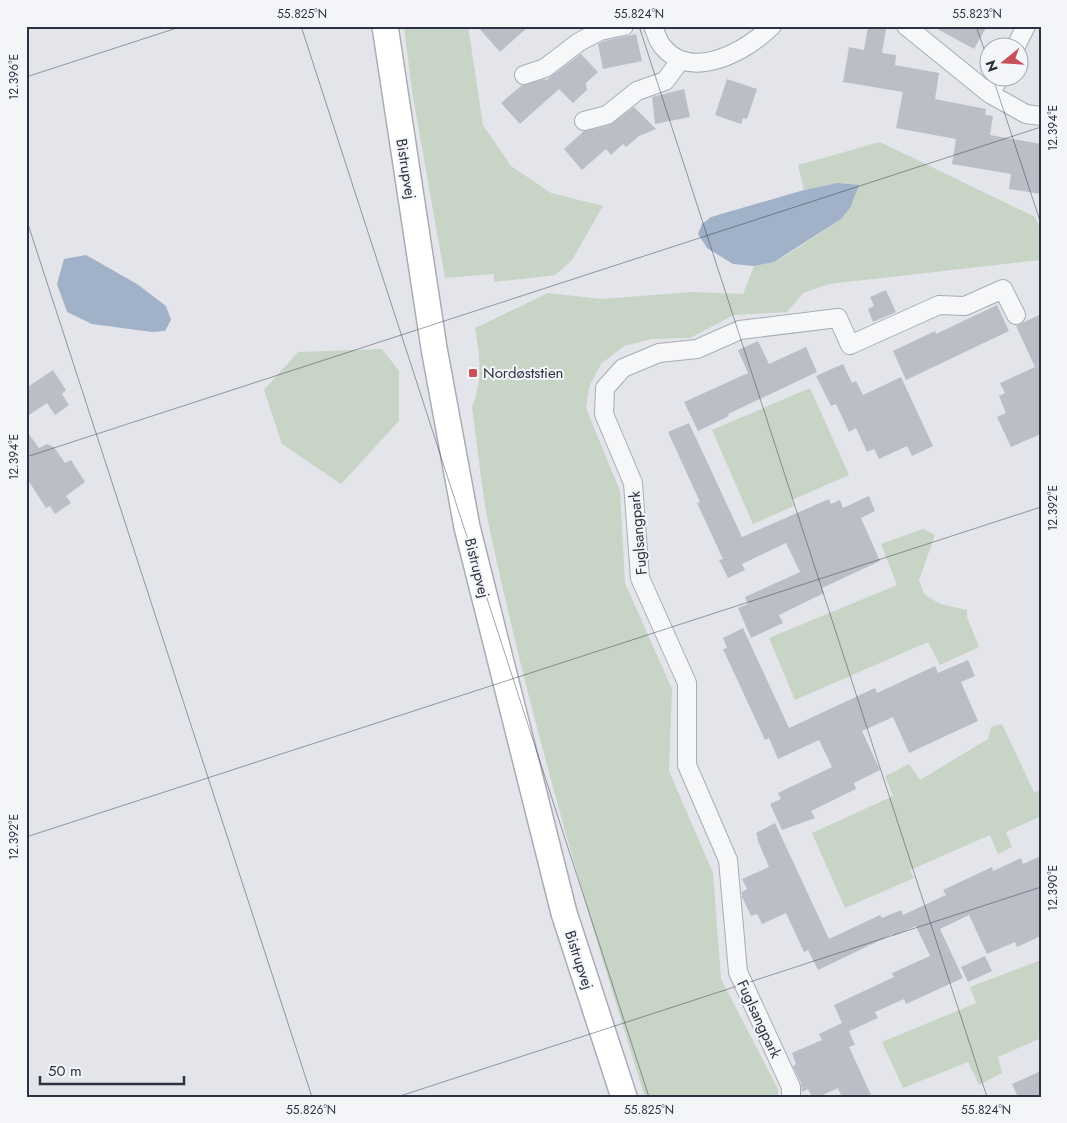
<svg xmlns="http://www.w3.org/2000/svg" width="1067" height="1123" font-family="Jost,sans-serif">
<style>
.green{fill:#c8d4c5}
.water{fill:#a0b1c8}
.building{fill:#bbbec7}
.lines{fill:none;stroke-linecap:round;stroke-linejoin:round}
.street-casing{stroke:#a8acb4;stroke-width:20}
.secondary-casing{stroke:#a8acb4;stroke-width:28}
.street{stroke:#f6f7f9;stroke-width:18}
.secondary{stroke:#fff;stroke-width:25}
.ticks{fill:none;stroke:#2c3242;stroke-width:1;stroke-opacity:0.45}
.poi-dot{fill:#c7505a;stroke:#f3f5f8;stroke-width:2}
.labels{text-anchor:middle;stroke-width:4;stroke-linejoin:round;paint-order:stroke}
.street-label{font-size:15px;fill:#2c3242;stroke:#f3f5f8}
.poi-label{font-size:15px;fill:#2c3242;stroke:#f3f5f8;text-anchor:start}
.neatline{fill:none;stroke:#2c3242;stroke-width:2}
.ticks-label{font-size:12px;text-anchor:middle;fill:#2c3242}
</style>
<rect width="100%" height="100%" fill="#e3e5ea"/>
<!-- green -->
<path class="green" d="M 404,26 L 468,26 L 483,125 L 511,166 L 551,193 L 603,206 L 572,260 L 555,275 L 494,282 L 494,274 L 445,278 L 412,91 Z
M 880,142 L 1035,217 L 1041,230 L 1041,260 L 829,284 L 803,293 L 787,312 L 734,315 L 690,338 L 652,339 L 624,346 L 601,364 L 589,387 L 586,408 L 620,491 L 625,583 L 672,689 L 669,771 L 713,873 L 721,979 L 778,1089 L 778,1097 L 645,1097 C 586,910 531,722 490,531 C 481,490 478,448 472,407 C 483,379 480,357 475,328 L 548,293 L 601,299 L 692,292 L 743,294 L 754,266 L 774,262 L 790,253 L 841,219 L 850,208 L 837,183 L 804,190 L 798,165 Z
M 382,349 L 399,371 L 399,421 L 341,484 L 282,444 L 264,390 L 298,352 Z
M 810,388 L 849,475 L 792,500 L 794,506 L 753,524 L 712,430 Z
M 923,529 L 935,535 L 919,580 L 924,594 L 940,604 L 967,610 L 967,617 L 979,647 L 940,665 L 928,642 L 795,700 L 769,638 L 897,585 L 881,544 Z
M 1002,724 L 1034,792 L 1041,790 L 1041,816 L 1006,832 L 1012,847 L 998,854 L 990,835 L 910,870 L 914,878 L 845,908 L 812,833 L 893,796 L 885,776 L 909,764 L 920,780 L 988,739 L 991,727 Z
M 1041,960 L 1041,1038 L 998,1057 L 1002,1073 L 979,1085 L 968,1062 L 903,1088 L 882,1042 L 976,1003 L 970,987 Z"/>
<!-- water -->
<path class="water" d="M 837,183 L 859,185 L 850,208 L 841,219 L 774,262 L 754,266 L 733,264 L 707,248 L 698,234 L 702,224 L 711,217 L 804,190 Z
M 86,255 L 137,284 L 166,306 L 171,320 L 165,331 L 152,332 L 92,324 L 67,312 L 57,284 L 64,259 Z"/>
<!-- building -->
<path class="building" d="M 477,26 L 529,26 L 500,52 Z
M 868,26 L 886,29 L 882,53 L 896,55 L 895,65 L 939,73 L 935,99 L 986,109 L 985,115 L 993,116 L 990,135 L 1041,144 L 1041,194 L 1009,189 L 1011,174 L 952,164 L 956,139 L 896,128 L 903,92 L 843,82 L 849,47 L 864,50 Z
M 932,26 L 987,26 L 974,49 Z
M 636,34 L 642,61 L 603,69 L 598,44 L 604,41 Z
M 581,54 L 598,72 L 586,83 L 587,90 L 573,103 L 559,89 L 520,124 L 501,103 L 522,85 L 545,79 L 545,81 Z
M 727,79 L 757,89 L 747,119 L 743,118 L 741,124 L 715,115 Z
M 684,89 L 690,117 L 655,124 L 652,97 Z
M 634,107 L 656,129 L 639,136 L 626,147 L 623,144 L 611,155 L 606,149 L 582,170 L 564,149 L 584,131 L 610,125 Z
M 886,290 L 896,312 L 873,322 L 868,309 L 874,306 L 870,297 Z
M 997,305 L 1009,331 L 906,380 L 893,351 L 935,331 L 936,334 Z
M 1041,314 L 1041,434 L 1011,447 L 997,417 L 1006,413 L 999,396 L 1005,393 L 1000,383 L 1035,367 L 1016,326 Z
M 758,341 L 769,364 L 806,347 L 817,372 L 728,414 L 729,416 L 698,431 L 684,402 L 748,373 L 738,350 Z
M 843,364 L 852,383 L 856,381 L 863,395 L 901,377 L 933,446 L 912,456 L 907,446 L 879,459 L 874,449 L 867,452 L 856,428 L 849,432 L 836,404 L 831,406 L 816,376 Z
M 53,370 L 66,390 L 62,394 L 69,405 L 55,415 L 47,403 L 26,417 L 26,388 Z
M 689,423 L 742,537 L 829,499 L 831,504 L 840,500 L 843,508 L 869,496 L 875,511 L 861,518 L 880,561 L 822,588 L 824,593 L 779,615 L 783,623 L 751,638 L 738,608 L 748,604 L 745,597 L 800,572 L 786,543 L 742,564 L 745,570 L 728,578 L 719,560 L 723,559 L 697,503 L 700,502 L 668,432 Z
M 26,430 L 39,448 L 47,444 L 54,447 L 65,463 L 71,460 L 85,482 L 66,496 L 71,503 L 55,514 L 50,506 L 46,508 L 26,477 Z
M 743,628 L 789,728 L 875,688 L 877,693 L 935,666 L 938,673 L 968,660 L 975,676 L 961,682 L 978,721 L 909,753 L 893,717 L 862,731 L 880,770 L 854,783 L 856,789 L 811,811 L 815,818 L 782,830 L 770,804 L 781,799 L 778,793 L 832,767 L 819,740 L 778,759 L 769,738 L 765,740 L 723,649 L 727,648 L 723,638 Z
M 775,823 L 829,939 L 880,915 L 882,918 L 901,910 L 903,915 L 946,895 L 943,890 L 992,867 L 993,871 L 1021,858 L 1023,864 L 1041,856 L 1041,936 L 1017,947 L 1015,942 L 987,954 L 969,915 L 940,929 L 963,978 L 906,1004 L 904,999 L 875,1012 L 878,1018 L 849,1031 L 855,1045 L 849,1047 L 872,1097 L 842,1097 L 838,1088 L 818,1097 L 812,1097 L 808,1089 L 802,1092 L 801,1083 L 793,1066 L 796,1064 L 792,1053 L 822,1040 L 819,1034 L 842,1023 L 834,1005 L 894,977 L 892,973 L 930,956 L 916,926 L 893,936 L 893,934 L 818,970 L 808,950 L 804,952 L 786,913 L 762,924 L 757,914 L 751,916 L 742,897 L 742,892 L 747,889 L 742,879 L 769,867 L 757,839 L 758,838 L 756,833 Z
M 985,956 L 992,971 L 968,982 L 961,967 Z
M 1041,1071 L 1041,1097 L 1018,1097 L 1012,1084 Z"/>
<g class="lines">
<defs>
<path id="street" d="M 653,26 C 656,33 658,42 663,47 C 691,82 747,51 772,26
M 906,26 L 990,94 L 1026,114 L 1041,116
M 1015,48 L 1026,26
M 524,75 L 545,68 L 579,42 L 600,31 L 624,26
M 990,94 L 999,78
M 584,121 L 607,115 L 637,91 L 665,81 L 680,61
M 791,1097 L 791,1087 L 738,972 L 728,860 L 687,765 L 687,683 L 640,578 L 633,483 L 604,414 L 605,388 L 623,368 L 659,353 L 697,349 L 740,330 L 838,318 L 850,345 L 939,305 L 965,306 L 1003,289 L 1016,315"/>
<path id="secondary" d="M 385,26 L 434,348 L 467,527 L 564,913 L 624,1097"/>
</defs>
<!-- street casing -->
<use href="#street" class="street-casing"/>
<!-- secondary casing -->
<use href="#secondary" class="secondary-casing"/>
<!-- street -->
<use href="#street" class="street"/>
<!-- secondary -->
<use href="#secondary" class="secondary"/>
</g>
<!-- ticks -->
<path class="ticks" d="M 301,26 L 649,1097M 639,26 L 987,1097M 976,26 L 990,66M 26,77 L 183,26M 993,78 L 1041,224M 26,218 L 312,1097M 26,457 L 1041,127M 26,837 L 1041,507M 397,1097 L 1041,887"/>
<!-- markers -->
<rect class="poi-dot" x="468" y="368" width="10" height="10" rx="2.5"/>
<g class="labels">
<!-- street labels -->
<g class="street-label">
<text transform="translate(406 169) rotate(81)" y="5">Bistrupvej</text>
<text transform="translate(638 533) rotate(-95)" y="5">Fuglsangpark</text>
<text transform="translate(477 568) rotate(76)" y="5">Bistrupvej</text>
<text transform="translate(579 960) rotate(72)" y="5">Bistrupvej</text>
<text transform="translate(759 1019) rotate(65)" y="5">Fuglsangpark</text>
</g>
<!-- poi labels -->
<g class="poi-label">
<text x="483" y="378">Nordøststien</text>
</g>
</g>
<!-- border -->
<rect width="1067" height="1123" fill="none" stroke="#f3f5f8" stroke-width="55"/>
<!-- north arrow -->
<g transform="translate(1004 62) rotate(252)"><circle r="24" fill="#f3f5f8" stroke="#a3a7af"/>
<path d="M0-4L9 19L0 12L-9 19Z" fill="#c7505a"/>
<text y="-8" font-size="14" font-weight="bold" text-anchor="middle" fill="#2c3242">N</text>
</g>
<!-- scale -->
<path d="M40 1076v8h144v-8" fill="none" stroke="#2c3242" stroke-width="2.5"/>
<text x="48" y="1076" font-size="15" fill="#2c3242" stroke="#f3f5f8" stroke-width="4" paint-order="stroke">50 m</text>
<rect x="28" y="28" width="1012" height="1068" class="neatline"/>
<g class="ticks-label">
<text x="302" y="18">55.825°N</text>
<text x="639" y="18">55.824°N</text>
<text x="977" y="18">55.823°N</text>
<text transform="translate(14 77) rotate(-90)" y="4">12.396°E</text>
<text transform="translate(1053 128) rotate(-90)" y="4">12.394°E</text>
<text transform="translate(14 457) rotate(-90)" y="4">12.394°E</text>
<text transform="translate(1053 508) rotate(-90)" y="4">12.392°E</text>
<text transform="translate(14 837) rotate(-90)" y="4">12.392°E</text>
<text transform="translate(1053 888) rotate(-90)" y="4">12.390°E</text>
<text x="311" y="1114">55.826°N</text>
<text x="649" y="1114">55.825°N</text>
<text x="986" y="1114">55.824°N</text>
</g>
</svg>
